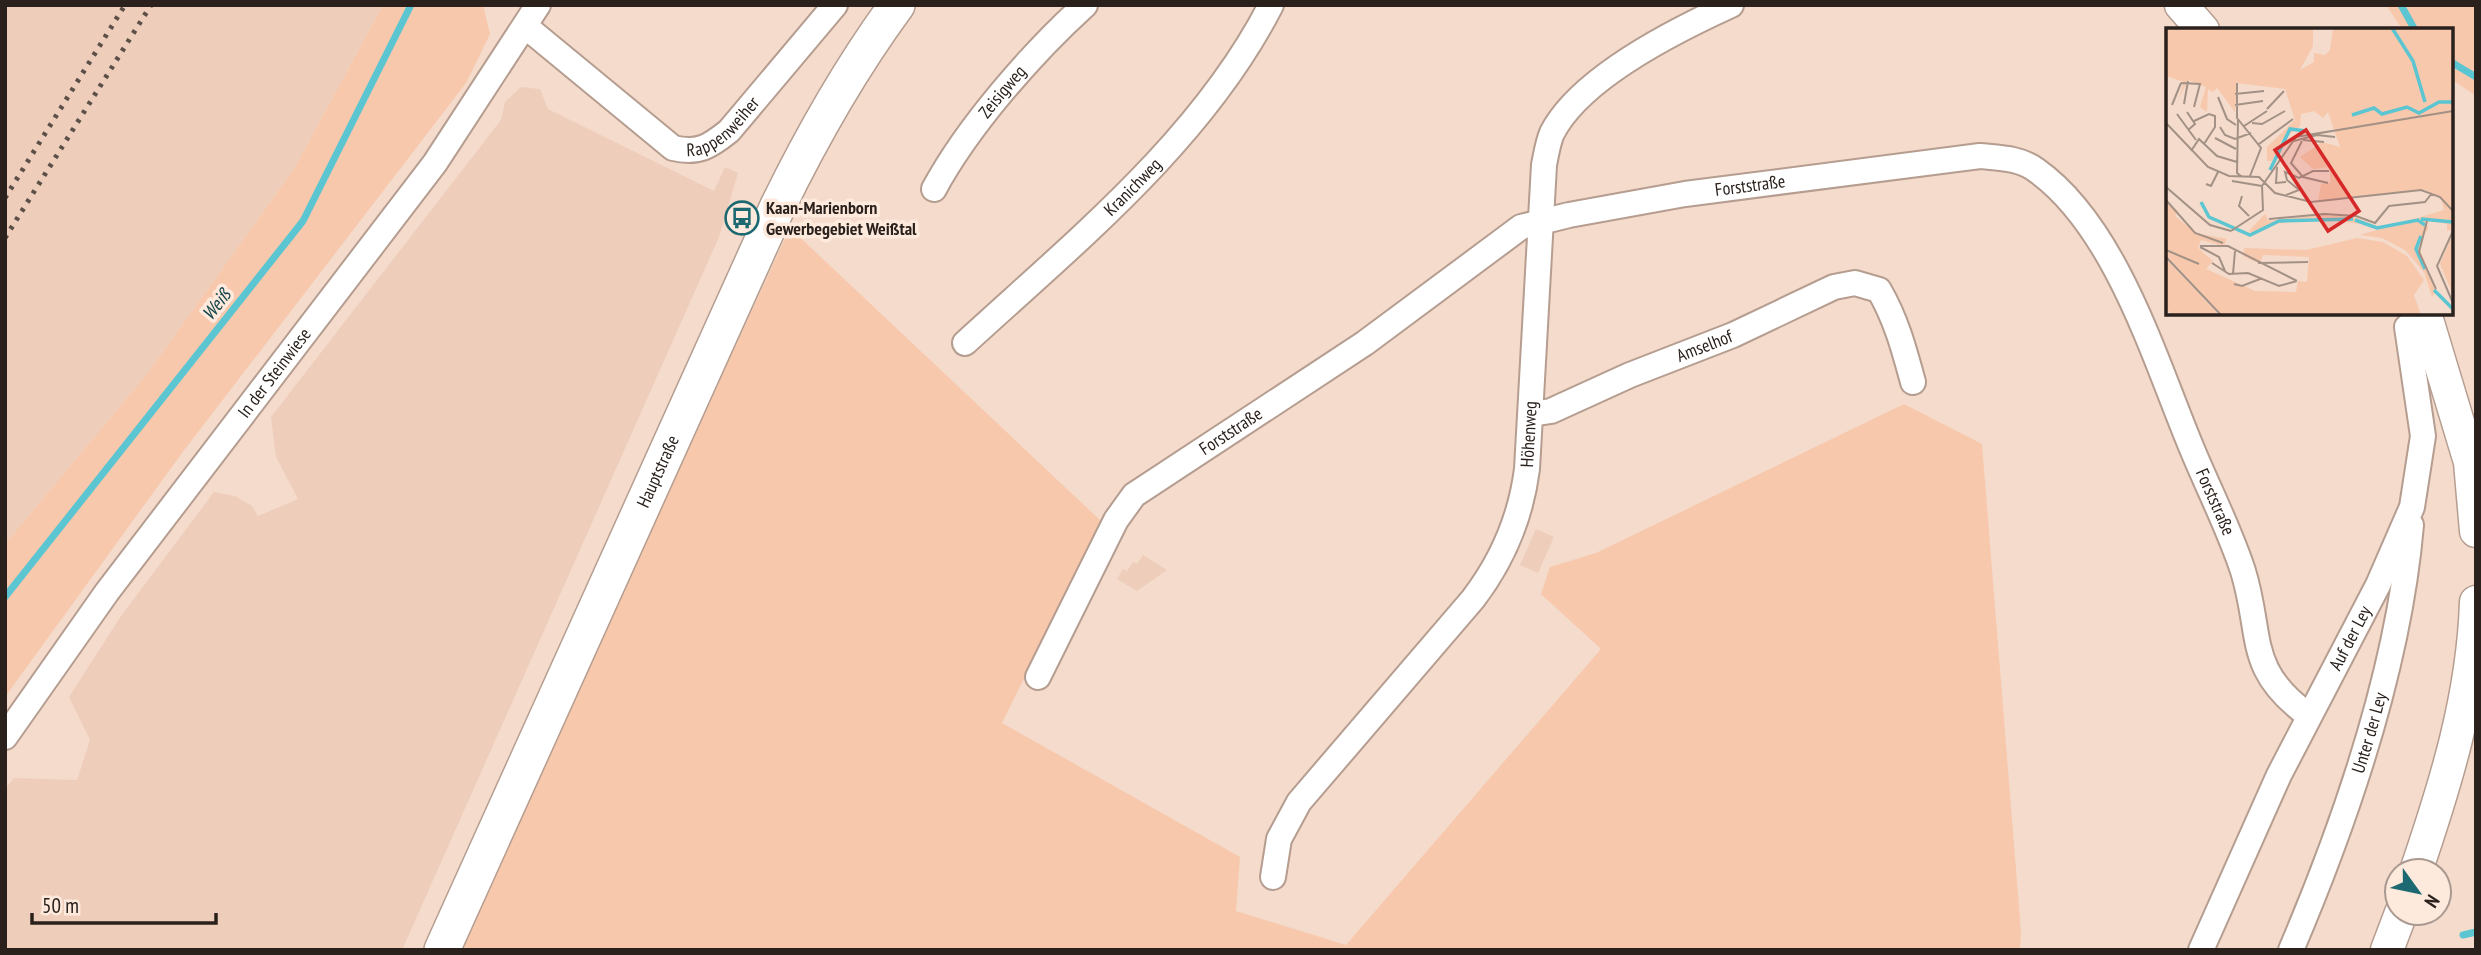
<svg xmlns="http://www.w3.org/2000/svg" width="2481" height="955" font-family="'PT Sans Narrow',sans-serif">
<style>
.built{fill:#eecebb}
.green{fill:#f7c8ac}
.lines{fill:none;stroke-linecap:round;stroke-linejoin:round}
.stream{stroke:#5bc6d1;stroke-width:7}
.minor-casing{stroke:#b59d90;stroke-width:28}
.tertiary-casing{stroke:#b59d90;stroke-width:35}
.secondary-casing{stroke:#b59d90;stroke-width:38}
.minor{stroke:#fff;stroke-width:24}
.tertiary{stroke:#fff;stroke-width:32}
.secondary{stroke:#fff;stroke-width:35}
.rail{stroke:#5c4f48;stroke-width:5;stroke-dasharray:3.5 7;stroke-linecap:butt}
.labels{text-anchor:middle;stroke-width:7;stroke-linejoin:round;paint-order:stroke}
.street-label{font-size:18px;fill:#2a211c;stroke:#fee9dd}
.poi-label{font-size:18px;font-weight:bold;fill:#2a211c;stroke:#fee9dd;text-anchor:start}
.water-label{font-size:19px;font-style:italic;fill:#124449;stroke:#fee9dd}
.inset-river{fill:none;stroke:#5bc6d1;stroke-width:3.5}
.inset-road{fill:none;stroke:#a39186;stroke-width:2}
.view{fill:#d62828;fill-opacity:0.15;stroke:#d62828;stroke-width:3.5}
.inset-edge{fill:none;stroke:#2a211c;stroke-width:3.5}
</style>
<rect width="100%" height="100%" fill="#f4dbcc"/>
<!-- built -->
<path class="built" d="M 5,5 L 383,5 L 294,169 L 147,374 L 5,544 Z
M 521,87 L 540,89 L 548,109 L 714,191 L 725,167 L 738,173 L 719,237 L 402,950 L 5,950 L 5,789 L 14,778 L 77,780 L 90,740 L 69,697 L 121,616 L 214,492 L 235,496 L 252,506 L 258,516 L 298,499 L 276,457 L 271,417 L 501,120 L 505,102 Z
M 1536,529 L 1554,537 L 1538,573 L 1520,565 Z
M 1143,555 L 1167,570 L 1137,591 L 1117,579 L 1123,569 L 1127,571 L 1133,562 L 1137,564 Z"/>
<!-- green -->
<path class="green" d="M 383,5 L 483,5 L 490,34 L 466,83 L 182,453 L 5,697 L 5,544 L 147,374 L 294,169 Z
M 2386,5 L 2476,5 L 2476,96 L 2451,79 L 2451,30 L 2403,30 Z
M 790,228 L 1101,521 L 1002,723 L 1240,857 L 1236,911 L 1346,945 L 1601,649 L 1541,594 L 1550,567 L 1596,553 L 1904,404 L 1982,444 L 2021,932 L 2020,950 L 457,950 Z"/>
<g class="lines">
<!-- stream -->
<path class="stream" d="M 2401,5 L 2415,30
M 2451,62 L 2476,77
M 5,597 L 303,221 L 411,5
M 2463,935 L 2476,932"/>
<defs>
<g id="minor">
<path id="s1" d="M 525,26 L 673,148 C 698,154 709,147 729,131 L 835,5"/>
<path id="s2" d="M 934,189 C 968,126 1032,53 1085,5"/>
<path id="s3" d="M 965,343 C 1075,242 1202,140 1271,5"/>
<path id="s4" d="M 1531,414 L 1551,411 L 1630,375 L 1733,335 L 1834,287 L 1855,283 L 1879,290 C 1896,319 1904,349 1913,382"/>
<path id="s5" d="M 1038,677 L 1116,520 L 1134,495 L 1365,343 L 1521,227 L 1569,215 L 1685,194 L 1980,156 C 2000,158 2020,158 2036,170 C 2115,226 2154,357 2190,444 C 2207,486 2229,528 2243,571 C 2263,636 2245,669 2308,715"/>
<path id="s6" d="M 5,737 L 107,592 L 435,163 L 538,5"/>
<path id="s7" d="M 1273,877 L 1279,839 L 1299,802 L 1473,599 C 1502,561 1521,516 1527,469 L 1544,165 C 1546,155 1548,142 1552,133 C 1580,78 1676,30 1731,5"/>
<path id="s8" d="M 2201,950 L 2279,775 L 2378,585 L 2412,507 L 2423,436 L 2407,327 L 2423,313"/>
<path id="s9" d="M 2291,950 C 2346,821 2399,666 2411,525"/>
</g>
<path id="tertiary" d="M 2181,5 L 2203,30
M 2425,313 L 2470,462 L 2476,531
M 2416,871 C 2446,783 2473,696 2476,602
M 2387,950 L 2401,913"/>
<g id="secondary">
<path id="s10" d="M 442,950 L 777,208 C 812,136 850,69 897,5"/>
</g>
</defs>
<!-- minor casing -->
<use href="#minor" class="minor-casing"/>
<!-- tertiary casing -->
<use href="#tertiary" class="tertiary-casing"/>
<!-- secondary casing -->
<use href="#secondary" class="secondary-casing"/>
<!-- minor -->
<use href="#minor" class="minor"/>
<!-- tertiary -->
<use href="#tertiary" class="tertiary"/>
<!-- secondary -->
<use href="#secondary" class="secondary"/>
<!-- rail -->
<path class="rail" d="M 5,198 L 125,5
M 5,238 L 151,5"/>
</g>
<!-- icons -->
<defs>
<symbol id="bus-ring" viewBox="-11 -11 22 22"><circle r="9.5" fill="#fee9dd" stroke="#1d6971" stroke-width="1.5"/><path d="M-5-6H5V4H4V6H2V4H-2V6H-4V4H-5ZM-3.5-4V0h7V-4ZM-3.5 1.2v1.5H-2V1.2ZM2 1.2v1.5H3.5V1.2Z" fill="#1d6971"/></symbol>
</defs>
<g fill-rule="evenodd">
<use href="#bus-ring" x="723" y="199" width="38" height="38"/>
</g>
<g class="labels">
<!-- street labels -->
<g class="street-label">
<text dy="6" stroke="none"><textPath href="#s2" startOffset="119">Zeisigweg</textPath></text>
<text dy="6" stroke="none"><textPath href="#s1" startOffset="250">Rappenweiher</textPath></text>
<text dy="6" stroke="none"><textPath href="#s5" startOffset="910">Forststraße</textPath></text>
<text dy="6" stroke="none"><textPath href="#s3" startOffset="229">Kranichweg</textPath></text>
<text dy="6" stroke="none"><textPath href="#s4" startOffset="187">Amselhof</textPath></text>
<text dy="6" stroke="none"><textPath href="#s6" startOffset="453">In der Steinwiese</textPath></text>
<text dy="6" stroke="none"><textPath href="#s5" startOffset="322">Forststraße</textPath></text>
<text dy="6" stroke="none"><textPath href="#s7" startOffset="525">Höhenweg</textPath></text>
<text dy="6" stroke="none"><textPath href="#s10" startOffset="525">Hauptstraße</textPath></text>
<text dy="6" stroke="none"><textPath href="#s5" startOffset="1582">Forststraße</textPath></text>
<text dy="6" stroke="none"><textPath href="#s8" startOffset="346">Auf der Ley</textPath></text>
<text dy="6" stroke="none"><textPath href="#s9" startOffset="231">Unter der Ley</textPath></text>
</g>
<!-- poi labels -->
<g class="poi-label">
<text x="766" y="214">Kaan-Marienborn<tspan x="766" dy="21">Gewerbegebiet Weißtal</tspan></text>
</g>
<!-- water labels -->
<g class="water-label">
<text transform="translate(216 304) rotate(-52)" y="7">Weiß</text>
</g>
</g>
<!-- overview -->
<g transform="translate(2166 28)">
<rect width="287" height="287" fill="#f4dbcc"/>
<path d="M 0,0 L 166,0 L 147,1 L 147,18 L 134,42 L 148,34 L 148,25 L 159,27 L 164,22 L 167,0 L 287,0 L 287,201 L 281,203 L 281,196 L 260,191 L 262,201 L 252,217 L 270,264 L 266,269 L 258,244 L 239,222 L 216,210 L 194,207 L 278,182 L 275,170 L 259,162 L 152,173 L 155,156 L 164,155 L 164,139 L 147,141 L 134,129 L 156,114 L 174,119 L 162,84 L 157,90 L 148,83 L 135,86 L 134,98 L 116,112 L 106,133 L 101,133 L 101,119 L 129,92 L 119,61 L 71,55 L 69,84 L 51,60 L 47,64 L 42,61 L 41,84 L 34,79 L 40,59 L 22,52 L 12,72 L 18,54 L 0,48 ZM 0,173 L 12,183 L 9,188 L 30,205 L 61,211 L 58,218 L 35,212 L 32,220 L 47,233 L 40,241 L 89,263 L 130,264 L 132,253 L 141,254 L 143,229 L 97,227 L 94,236 L 77,228 L 78,220 L 140,222 L 191,210 L 217,214 L 241,228 L 258,252 L 248,267 L 255,287 L 56,287 L 0,227 ZM 99,186 L 103,193 L 152,187 L 189,189 L 206,197 L 150,191 L 108,196 L 88,206 L 83,203 ZM 287,206 L 287,267 L 274,236 ZM 0,231 L 53,287 L 7,287 L 0,281 Z" fill="#f7c8ac"/>
<path class="inset-river" d="M 226,0 L 247,33 L 259,74M 186,87 L 208,80 L 216,86 L 241,79 L 253,85 L 273,74 L 287,74M 104,142 L 124,101 L 140,103M 35,174 L 43,189 L 84,207 L 113,193 L 187,191M 255,191 L 287,194M 189,192 L 211,200 L 252,192 L 259,197M 255,208 L 250,221 L 259,241M 268,262 L 287,281"/>
<path class="inset-road" d="M 15,55 L 34,56 L 28,79M 71,55 L 71,90 L 95,120 L 84,148M 69,66 L 98,63M 52,69 L 61,91 L 70,97M 18,76 L 22,53M 6,77 L 15,55M 69,77 L 97,73M 101,81 L 118,63M 21,84 L 29,96 L 22,102M 11,86 L 30,112M 72,92 L 71,145 L 75,148M 28,93 L 43,86 L 49,88 L 49,99 L 38,116M 0,95 L 42,139 L 63,148 L 93,149 L 109,165 L 145,174 L 255,162 L 274,169 L 287,183M 86,95 L 96,96 L 119,83M 78,98 L 101,83M 54,99 L 59,107 L 69,111 L 85,105M 49,110 L 70,121M 137,112 L 158,114M 128,113 L 151,107 L 169,109M 136,113 L 125,135 L 137,149 L 162,155M 93,116 L 127,91M 25,123 L 33,111 L 51,128 L 71,134M 111,139 L 110,155 L 120,154M 66,153 L 96,158M 40,156 L 45,158 L 52,144M 0,159 L 44,197 L 65,203M 120,167 L 133,162 L 121,152 L 119,144 L 133,150 L 147,143 L 163,143M 76,168 L 73,178 L 83,188M 0,172 L 29,205 L 57,215M 103,191 L 158,186 L 190,188 L 209,195 L 223,178 L 259,174 L 266,165M 261,193 L 253,224 L 270,261M 65,203 L 97,182 L 96,158 L 130,109 L 287,83M 287,203 L 271,238 L 287,275M 34,218 L 62,218 L 131,253M 34,219 L 53,229 L 59,243M 0,222 L 33,236M 0,229 L 55,287M 46,235 L 63,246 L 82,245 L 113,258 L 131,253M 92,235 L 142,234M 67,246 L 69,223M 68,256 L 76,258 L 94,251"/>
<path class="view" d="M 140,102 L 193,183 L 162,203 L 109,122 Z"/>
<rect width="287" height="287" class="inset-edge"/>
</g>
<!-- border -->
<rect width="2481" height="955" fill="none" stroke="#2a211c" stroke-width="14"/>
<!-- north arrow -->
<g transform="translate(2418 892) rotate(123)"><circle r="33" fill="#fee9dd" stroke="#a99990" stroke-width="2"/>
<path d="M0-5L12 26L0 18L-12 26Z" fill="#1d6971"/>
<text y="-10" font-size="19" font-weight="bold" text-anchor="middle" fill="#2a211c">N</text>
</g>
<!-- scale -->
<path d="M32 913v10h184v-10" fill="none" stroke="#2a211c" stroke-width="3.5"/>
<text x="42" y="913" font-size="21" fill="#2a211c" stroke="#fee9dd" stroke-width="5" paint-order="stroke">50 m</text>
</svg>
